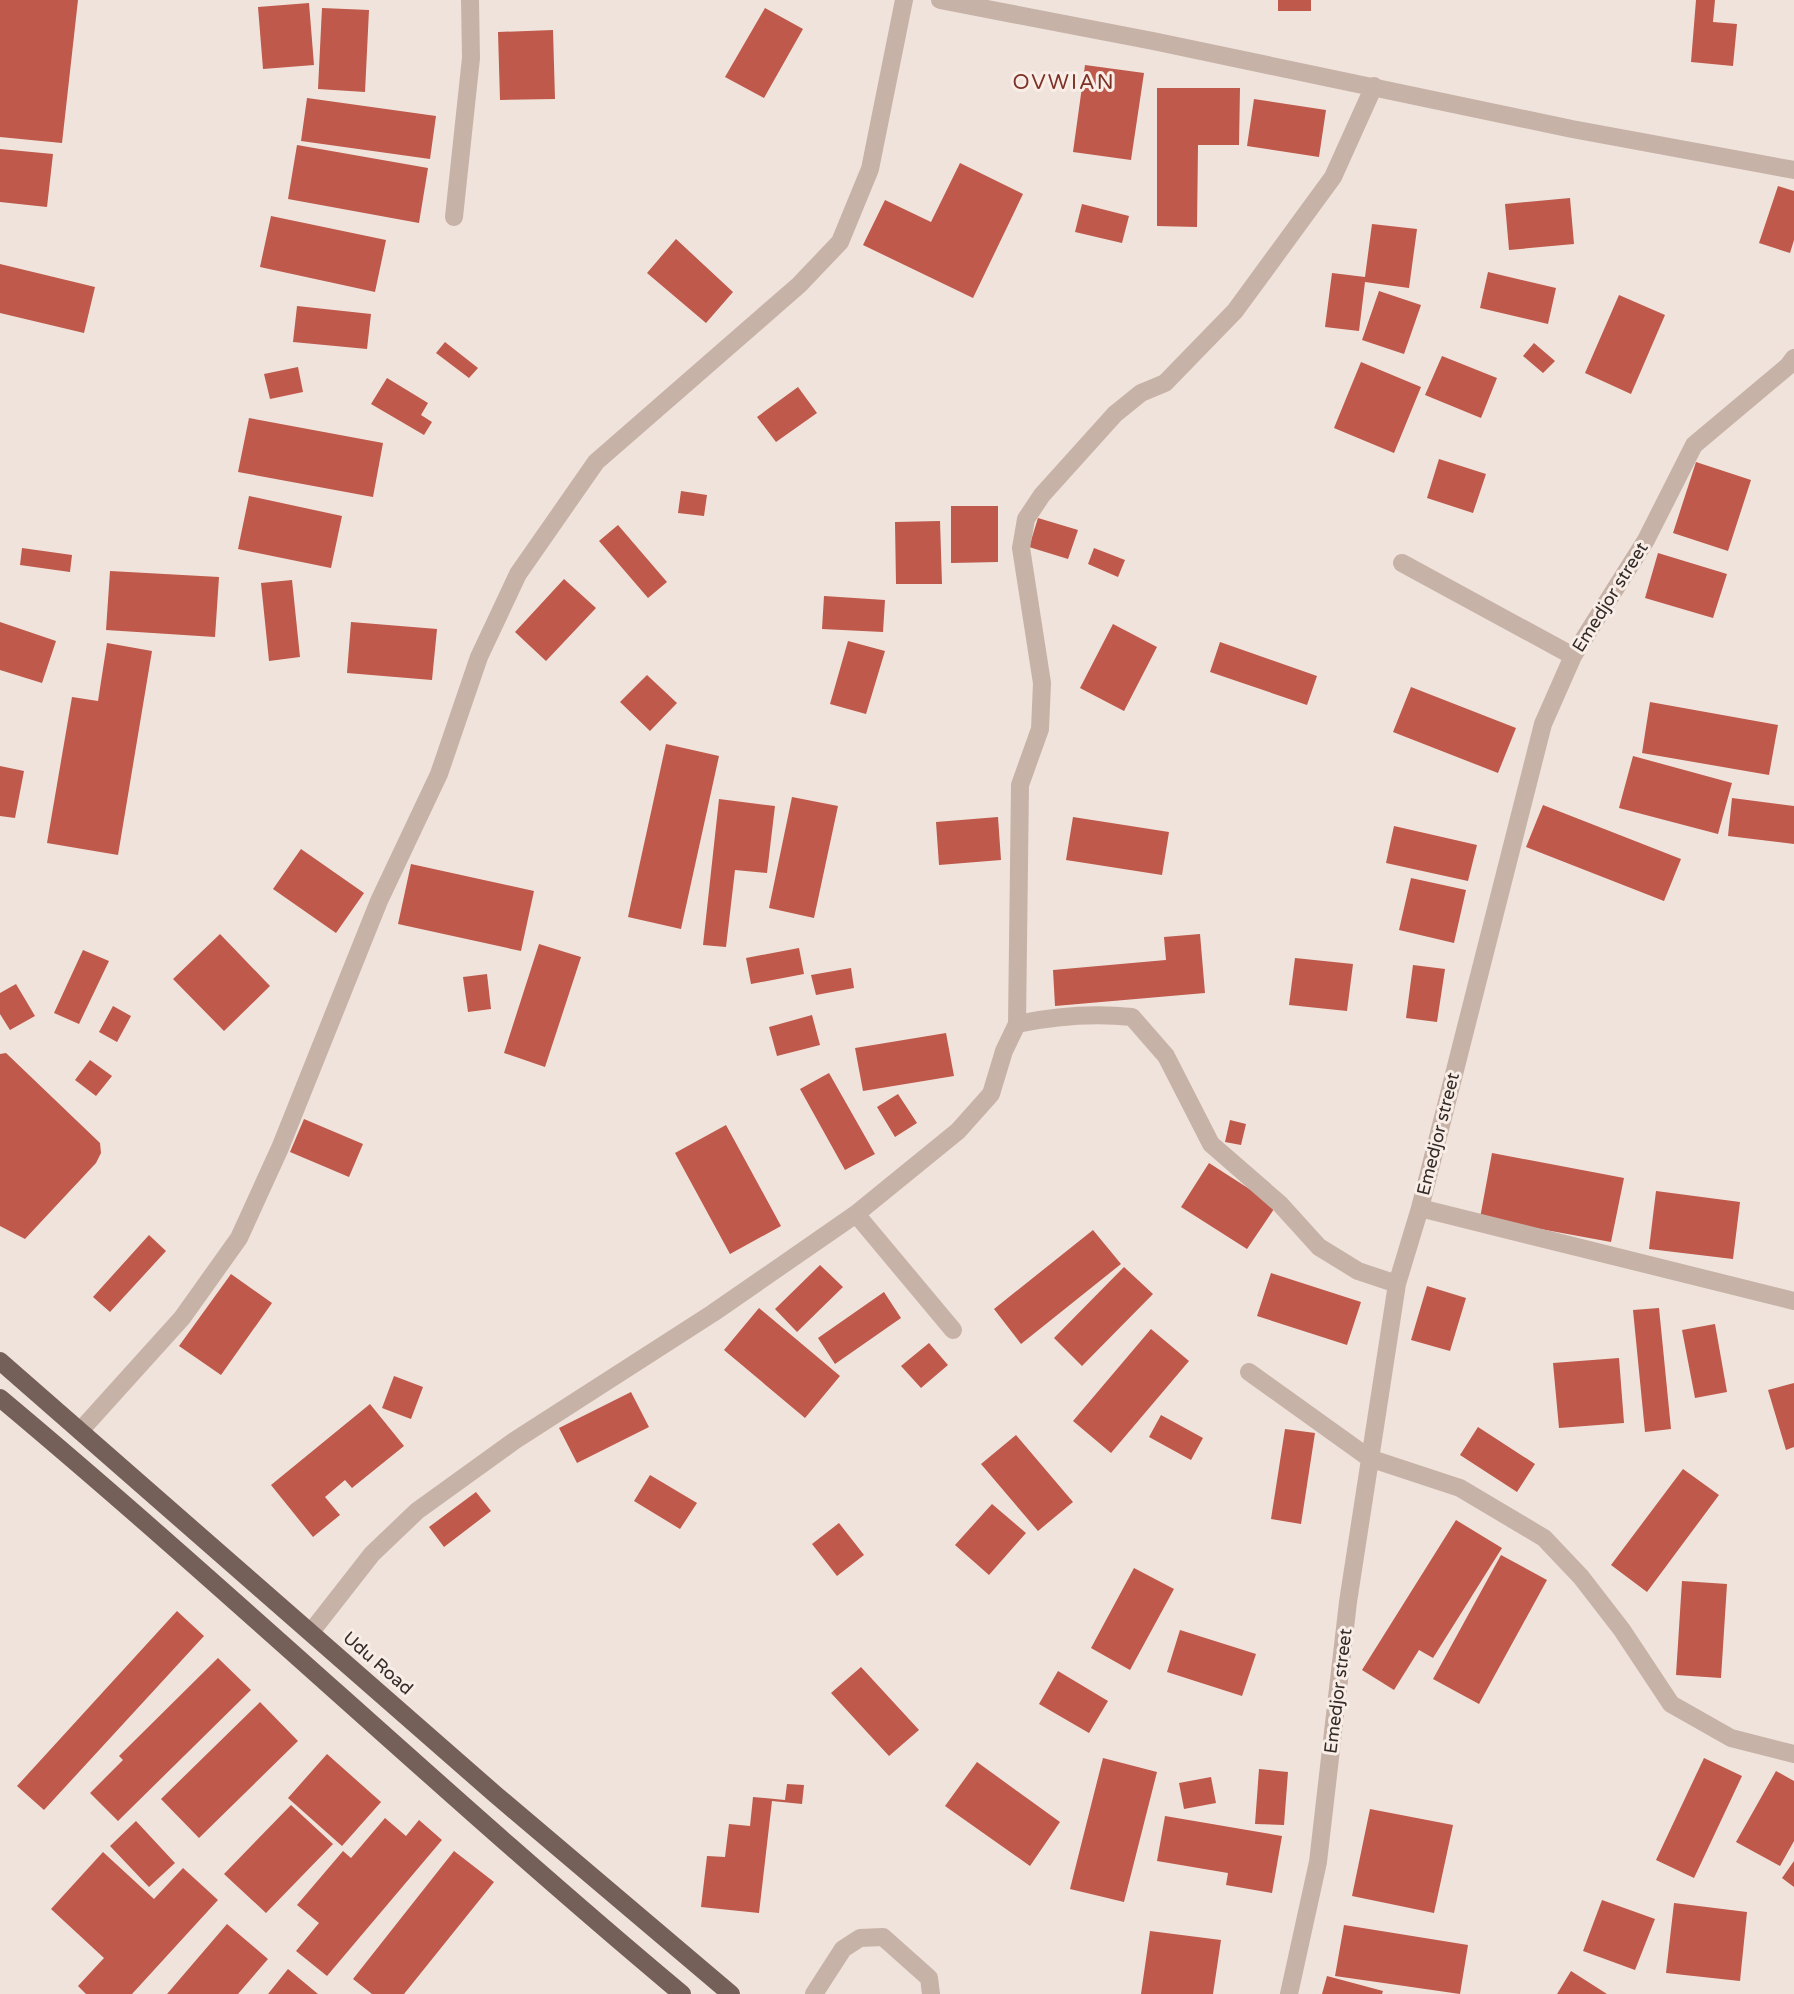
<svg xmlns="http://www.w3.org/2000/svg" width="1794" height="1994" font-family="'Varela Round',sans-serif">
<style>
.building{fill:#be594b}
.lines{fill:none;stroke-linecap:round;stroke-linejoin:round}
.minor{stroke:#c7b2a8;stroke-width:18}
.major{stroke:#756059;stroke-width:18}
.labels{text-anchor:middle;stroke-width:6;stroke-linejoin:round;paint-order:stroke}
.street-label{font-size:18px;fill:#342a27;stroke:#f8eee7}
.quarter-label{font-size:21px;letter-spacing:2px;fill:#7e3126;stroke:#f8eee7}
</style>
<rect width="100%" height="100%" fill="#f0e3db"/>
<!-- building -->
<path class="building" d="M 0,0 L 78,0 L 62,143 L 0,137 Z
M 1278,0 L 1311,0 L 1311,11 L 1278,11 Z
M 1696,0 L 1715,0 L 1713,22 L 1737,24 L 1733,66 L 1691,62 Z
M 309,3 L 314,65 L 263,69 L 258,7 Z
M 322,8 L 369,10 L 365,92 L 318,89 Z
M 765,8 L 803,29 L 764,98 L 725,77 Z
M 553,30 L 555,99 L 500,100 L 498,32 Z
M 1085,65 L 1144,73 L 1131,160 L 1073,152 Z
M 1157,88 L 1240,88 L 1239,145 L 1198,145 L 1197,227 L 1157,226 Z
M 307,98 L 436,116 L 430,159 L 301,141 Z
M 1254,99 L 1326,110 L 1319,157 L 1247,146 Z
M 297,145 L 428,168 L 419,223 L 288,199 Z
M 0,149 L 53,154 L 47,207 L 0,202 Z
M 960,163 L 1023,194 L 973,298 L 863,245 L 885,200 L 931,222 Z
M 1778,186 L 1794,191 L 1794,240 L 1790,253 L 1759,243 Z
M 1570,198 L 1574,244 L 1509,250 L 1505,204 Z
M 1082,204 L 1129,216 L 1122,243 L 1075,232 Z
M 271,216 L 386,240 L 375,292 L 260,267 Z
M 1372,224 L 1417,229 L 1409,288 L 1365,282 L 1359,331 L 1325,327 L 1332,273 L 1365,277 Z
M 676,239 L 733,292 L 706,323 L 647,273 Z
M 0,264 L 95,287 L 84,333 L 0,313 Z
M 1488,272 L 1556,288 L 1548,324 L 1480,308 Z
M 1379,291 L 1421,305 L 1404,354 L 1362,340 Z
M 1619,295 L 1665,315 L 1631,394 L 1585,373 Z
M 297,306 L 371,314 L 367,349 L 293,342 Z
M 445,342 L 478,368 L 469,378 L 436,353 Z
M 1534,343 L 1555,361 L 1543,373 L 1523,356 Z
M 1442,356 L 1497,378 L 1481,418 L 1425,395 Z
M 1361,362 L 1421,387 L 1394,453 L 1334,428 Z
M 298,367 L 303,392 L 270,399 L 264,374 Z
M 387,378 L 428,403 L 421,415 L 432,422 L 424,435 L 371,404 Z
M 798,387 L 817,413 L 776,442 L 757,417 Z
M 249,418 L 383,443 L 373,497 L 238,472 Z
M 1439,459 L 1486,474 L 1473,513 L 1427,498 Z
M 1696,462 L 1751,480 L 1728,551 L 1673,533 Z
M 681,491 L 707,495 L 704,516 L 678,513 Z
M 249,496 L 342,516 L 331,568 L 238,549 Z
M 951,506 L 998,506 L 998,562 L 951,563 Z
M 1038,518 L 1078,530 L 1068,559 L 1029,547 Z
M 940,521 L 942,584 L 896,584 L 895,522 Z
M 618,525 L 667,582 L 648,598 L 599,541 Z
M 22,548 L 72,555 L 70,572 L 20,565 Z
M 1094,548 L 1125,560 L 1118,577 L 1088,564 Z
M 1658,553 L 1727,574 L 1713,618 L 1645,598 Z
M 110,571 L 219,577 L 215,637 L 106,630 Z
M 564,579 L 596,608 L 546,661 L 515,632 Z
M 292,580 L 300,657 L 269,661 L 261,583 Z
M 824,596 L 885,600 L 883,632 L 822,629 Z
M 0,622 L 56,641 L 42,683 L 0,670 Z
M 351,622 L 437,629 L 432,680 L 347,673 Z
M 1113,624 L 1157,647 L 1124,711 L 1080,688 Z
M 848,641 L 885,651 L 866,714 L 830,704 Z
M 1220,642 L 1317,676 L 1307,705 L 1210,672 Z
M 107,643 L 152,651 L 118,855 L 47,843 L 72,697 L 98,701 Z
M 647,675 L 677,703 L 650,731 L 620,702 Z
M 1411,687 L 1516,728 L 1498,773 L 1393,732 Z
M 1650,702 L 1778,725 L 1769,775 L 1642,753 Z
M 666,744 L 719,756 L 681,929 L 628,917 Z
M 1633,756 L 1732,783 L 1718,834 L 1619,808 Z
M 0,766 L 24,771 L 15,818 L 0,816 Z
M 792,797 L 838,806 L 814,918 L 769,908 Z
M 1732,798 L 1794,806 L 1794,844 L 1728,836 Z
M 719,799 L 775,806 L 767,873 L 735,870 L 726,947 L 703,945 Z
M 1543,805 L 1681,859 L 1664,901 L 1526,847 Z
M 998,817 L 1001,860 L 939,865 L 936,822 Z
M 1073,817 L 1169,832 L 1162,875 L 1066,860 Z
M 1394,826 L 1477,845 L 1468,881 L 1386,863 Z
M 301,849 L 364,893 L 336,933 L 273,889 Z
M 411,864 L 534,891 L 521,951 L 398,924 Z
M 1411,878 L 1466,890 L 1454,943 L 1399,930 Z
M 220,934 L 270,986 L 224,1031 L 173,979 Z
M 1200,934 L 1205,993 L 1055,1006 L 1053,970 L 1166,960 L 1164,937 Z
M 539,944 L 581,957 L 545,1067 L 504,1053 Z
M 799,948 L 804,974 L 751,984 L 746,958 Z
M 83,950 L 109,961 L 79,1024 L 54,1013 Z
M 1295,958 L 1353,964 L 1347,1011 L 1289,1005 Z
M 1413,965 L 1445,969 L 1437,1022 L 1406,1018 Z
M 851,968 L 854,988 L 816,995 L 811,975 Z
M 487,974 L 491,1009 L 468,1012 L 463,977 Z
M 16,984 L 35,1016 L 10,1030 L 0,1014 L 0,993 Z
M 113,1006 L 131,1016 L 117,1042 L 99,1032 Z
M 812,1015 L 820,1045 L 777,1056 L 769,1027 Z
M 946,1033 L 954,1076 L 863,1091 L 855,1048 Z
M 6,1053 L 100,1143 L 101,1153 L 96,1163 L 25,1239 L 0,1226 L 0,1054 Z
M 90,1060 L 112,1076 L 96,1096 L 75,1080 Z
M 829,1073 L 875,1154 L 845,1170 L 800,1089 Z
M 898,1094 L 917,1123 L 895,1137 L 877,1107 Z
M 304,1119 L 363,1144 L 349,1177 L 290,1152 Z
M 1230,1120 L 1246,1124 L 1241,1145 L 1225,1142 Z
M 726,1125 L 781,1226 L 730,1254 L 675,1153 Z
M 1492,1153 L 1624,1178 L 1611,1242 L 1480,1218 Z
M 1209,1163 L 1276,1206 L 1247,1249 L 1181,1207 Z
M 1656,1191 L 1740,1202 L 1733,1259 L 1649,1249 Z
M 1093,1230 L 1121,1264 L 1021,1344 L 994,1309 Z
M 149,1235 L 166,1251 L 110,1312 L 93,1297 Z
M 820,1265 L 843,1287 L 797,1332 L 775,1309 Z
M 1124,1267 L 1153,1294 L 1082,1366 L 1054,1338 Z
M 1271,1273 L 1361,1302 L 1347,1345 L 1257,1316 Z
M 231,1274 L 272,1303 L 221,1375 L 179,1346 Z
M 1427,1286 L 1466,1298 L 1450,1351 L 1411,1340 Z
M 884,1292 L 901,1318 L 835,1364 L 818,1338 Z
M 759,1308 L 840,1376 L 805,1418 L 724,1350 Z
M 1659,1308 L 1671,1429 L 1645,1432 L 1633,1310 Z
M 1715,1324 L 1727,1392 L 1695,1398 L 1682,1330 Z
M 1151,1329 L 1189,1361 L 1111,1453 L 1073,1421 Z
M 929,1343 L 948,1365 L 921,1388 L 901,1366 Z
M 1619,1358 L 1624,1423 L 1559,1428 L 1553,1363 Z
M 394,1376 L 423,1387 L 411,1419 L 382,1408 Z
M 1794,1383 L 1794,1447 L 1786,1450 L 1768,1390 Z
M 631,1392 L 649,1427 L 577,1463 L 559,1428 Z
M 370,1404 L 404,1446 L 352,1488 L 345,1480 L 325,1497 L 340,1515 L 313,1537 L 271,1485 Z
M 1161,1415 L 1203,1438 L 1191,1460 L 1149,1437 Z
M 1478,1427 L 1535,1464 L 1517,1492 L 1460,1455 Z
M 1285,1429 L 1315,1433 L 1301,1524 L 1271,1519 Z
M 1016,1435 L 1073,1502 L 1038,1531 L 981,1464 Z
M 1683,1469 L 1719,1495 L 1647,1592 L 1611,1565 Z
M 650,1475 L 697,1503 L 680,1529 L 634,1501 Z
M 476,1492 L 491,1511 L 444,1547 L 429,1527 Z
M 992,1504 L 1026,1533 L 989,1575 L 955,1545 Z
M 1456,1520 L 1502,1548 L 1433,1658 L 1419,1650 L 1394,1690 L 1362,1670 Z
M 839,1523 L 864,1555 L 837,1576 L 812,1544 Z
M 1501,1555 L 1547,1580 L 1479,1704 L 1433,1679 Z
M 1134,1568 L 1174,1589 L 1130,1670 L 1091,1648 Z
M 1682,1581 L 1727,1584 L 1721,1678 L 1676,1675 Z
M 177,1611 L 204,1636 L 44,1810 L 17,1786 Z
M 1180,1630 L 1256,1654 L 1242,1696 L 1167,1672 Z
M 218,1658 L 251,1690 L 118,1821 L 90,1793 L 123,1760 L 119,1756 Z
M 861,1667 L 919,1730 L 889,1756 L 831,1693 Z
M 1058,1671 L 1108,1701 L 1089,1733 L 1039,1704 Z
M 260,1702 L 298,1741 L 199,1838 L 161,1799 Z
M 327,1754 L 381,1802 L 342,1846 L 288,1798 Z
M 1103,1758 L 1157,1772 L 1124,1902 L 1070,1889 Z
M 1704,1758 L 1742,1776 L 1694,1878 L 1656,1860 Z
M 977,1762 L 1060,1822 L 1030,1866 L 945,1806 Z
M 1259,1769 L 1288,1772 L 1284,1825 L 1255,1824 Z
M 1776,1771 L 1794,1781 L 1794,1841 L 1780,1866 L 1736,1842 Z
M 1211,1777 L 1216,1803 L 1184,1809 L 1179,1783 Z
M 787,1784 L 804,1785 L 802,1804 L 772,1801 L 759,1913 L 701,1907 L 707,1856 L 725,1857 L 729,1824 L 750,1826 L 753,1797 L 785,1800 Z
M 291,1805 L 333,1844 L 266,1913 L 224,1874 Z
M 1370,1809 L 1453,1825 L 1434,1913 L 1352,1896 Z
M 1165,1816 L 1282,1836 L 1272,1893 L 1226,1885 L 1228,1873 L 1157,1861 Z
M 385,1818 L 406,1836 L 419,1820 L 442,1840 L 327,1976 L 296,1951 L 319,1923 L 297,1905 L 343,1851 L 351,1858 Z
M 136,1821 L 175,1863 L 149,1887 L 110,1846 Z
M 454,1851 L 494,1882 L 404,1994 L 372,1994 L 353,1979 Z
M 103,1852 L 154,1899 L 183,1868 L 218,1900 L 132,1994 L 86,1994 L 78,1986 L 104,1958 L 51,1909 Z
M 1794,1861 L 1794,1887 L 1782,1878 Z
M 1602,1900 L 1655,1919 L 1635,1970 L 1583,1951 Z
M 1674,1903 L 1747,1912 L 1740,1981 L 1666,1973 Z
M 227,1924 L 268,1959 L 238,1994 L 167,1994 Z
M 1344,1925 L 1468,1945 L 1460,1994 L 1335,1976 Z
M 1150,1931 L 1221,1940 L 1213,1994 L 1141,1994 Z
M 288,1969 L 318,1994 L 268,1994 Z
M 1571,1971 L 1607,1994 L 1557,1994 Z
M 1327,1976 L 1383,1991 L 1382,1994 L 1322,1994 Z"/>
<g class="lines">
<!-- minor -->
<path class="minor" d="M 940,0 L 1153,41 L 1572,129 L 1794,170
M 454,217 L 471,58 L 470,0
M 1402,563 L 1573,656
M 1017,1024 C 1055,1016 1093,1013 1132,1017 L 1166,1056 L 1211,1144 L 1280,1204 L 1319,1247 L 1358,1271 L 1397,1284
M 1420,1208 L 1794,1301
M 856,1214 L 953,1330
M 1249,1372 L 1369,1458 L 1460,1488 L 1544,1538 L 1581,1577 L 1622,1630 L 1671,1704 L 1731,1738 L 1794,1754
M 80,1431 L 182,1318 L 239,1238 L 280,1148 L 379,901 L 439,774 L 479,657 L 518,574 L 596,462 L 799,285 L 840,242 L 870,169 L 904,0
M 311,1632 L 372,1554 L 417,1511 L 514,1441 L 713,1313 L 856,1214 L 958,1131 L 991,1094 L 1004,1051 L 1017,1024 L 1020,785 L 1040,729 L 1042,683 L 1021,548 L 1026,519 L 1042,495 L 1115,414 L 1141,393 L 1165,383 L 1235,311 L 1333,177 L 1374,86
M 814,1994 L 843,1949 L 860,1938 L 883,1937 L 929,1978 L 931,1994
M 1289,1994 L 1318,1862 L 1348,1602 L 1397,1284 L 1420,1208 L 1543,724 L 1573,656 L 1646,540 L 1694,445 L 1788,366 L 1794,358"/>
<!-- major -->
<path class="major" d="M 0,1361 L 496,1795 L 731,1994
M 0,1398 C 232,1592 450,1800 682,1994"/>
</g>
<g class="labels">
<!-- street labels -->
<g class="street-label">
<text transform="translate(1610 597) rotate(-58)" y="6">Emedjor street</text>
<text transform="translate(1438 1134) rotate(-76)" y="6">Emedjor street</text>
<text transform="translate(378 1663) rotate(41)" y="6">Udu Road</text>
<text transform="translate(1338 1691) rotate(-83)" y="6">Emedjor street</text>
</g>
<!-- quarter labels -->
<g class="quarter-label">
<text x="1064" y="89">OVWIAN</text>
</g>
</g>
</svg>
